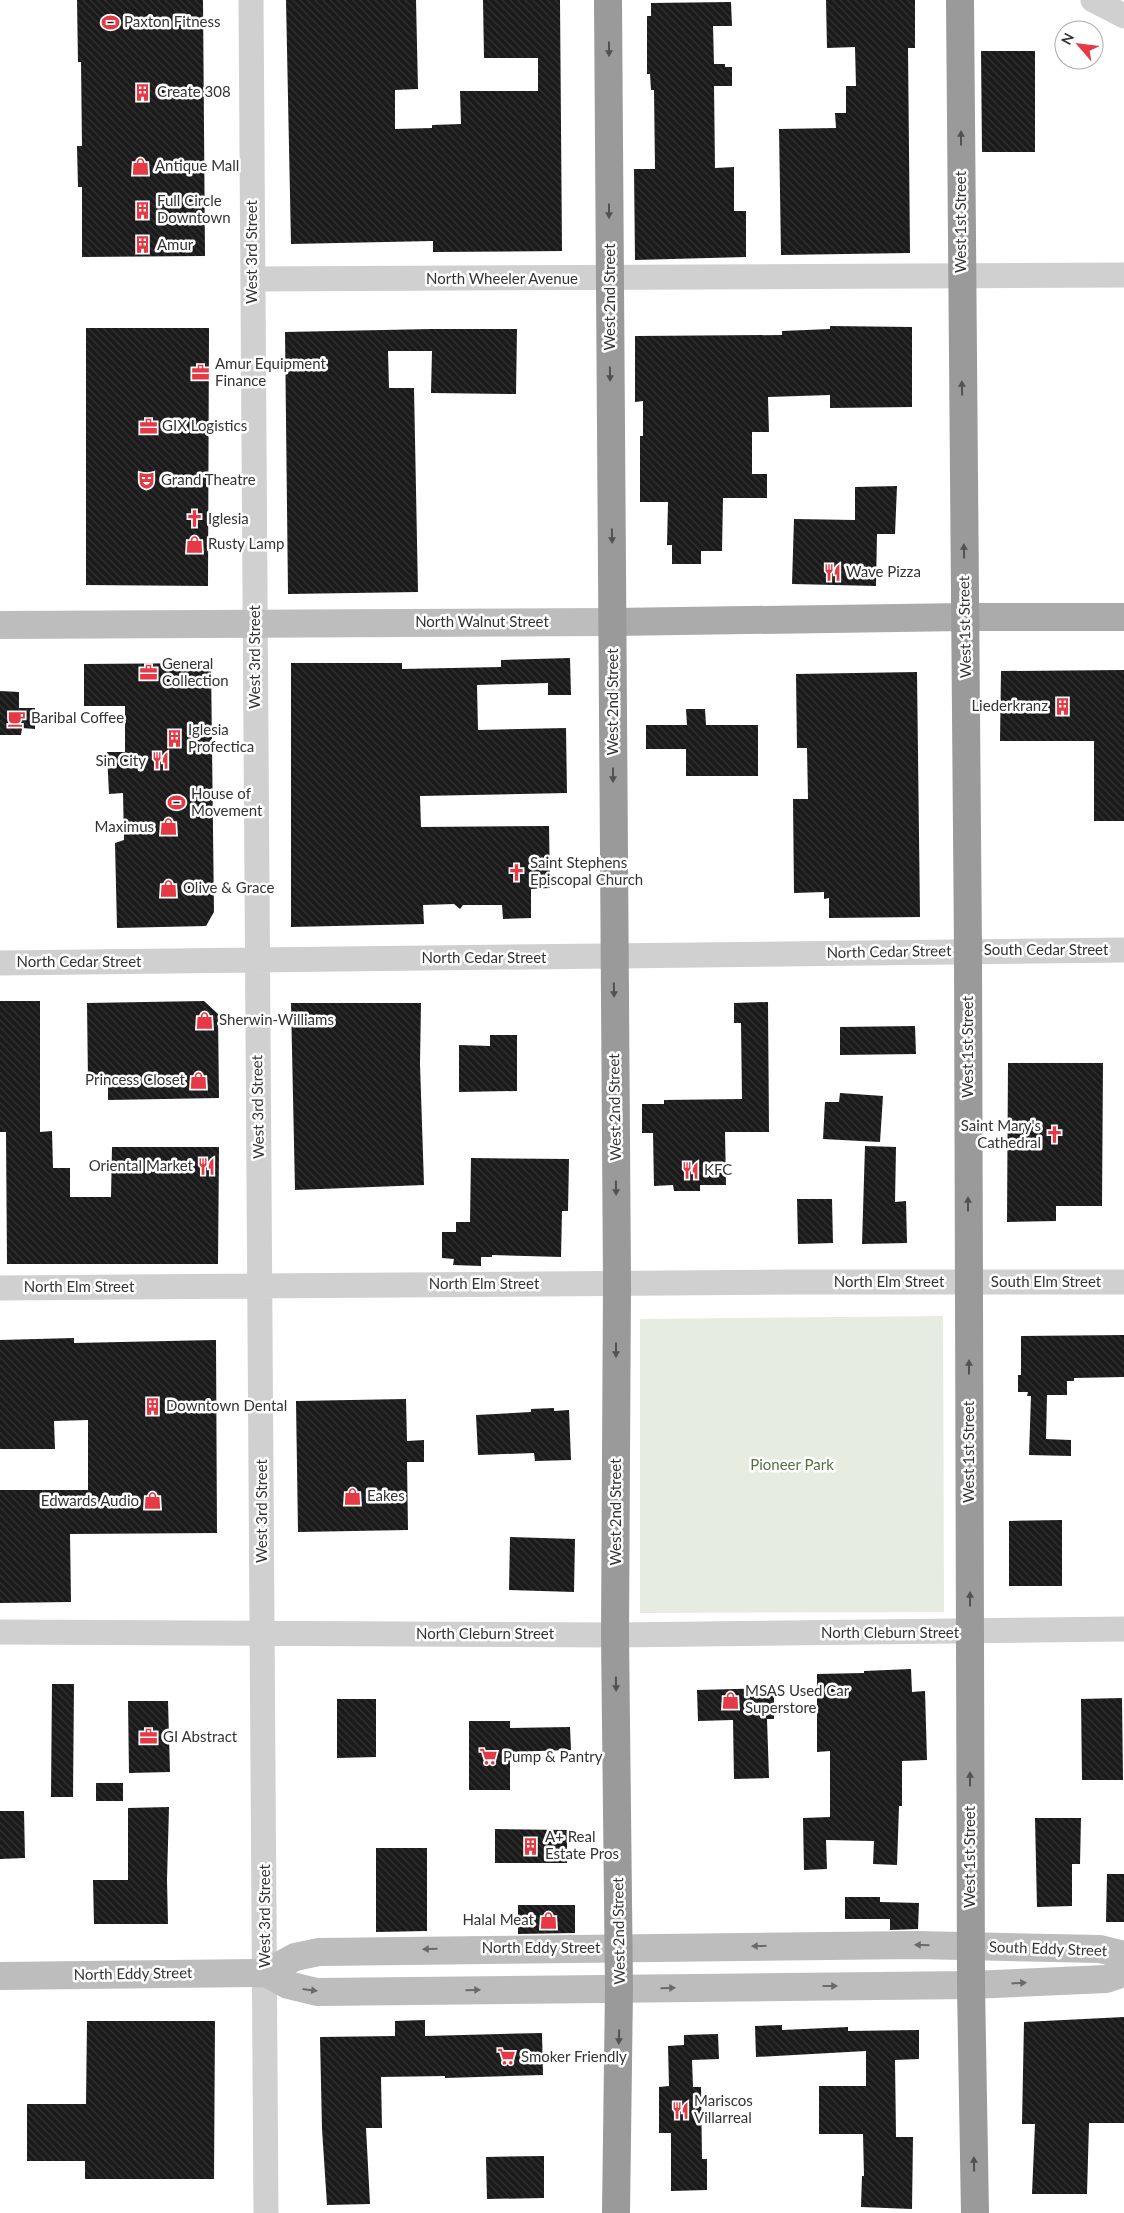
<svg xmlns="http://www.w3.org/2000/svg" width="1124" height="2213" font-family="Lato,sans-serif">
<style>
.green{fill:#e6ecdf}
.building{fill:url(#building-back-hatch)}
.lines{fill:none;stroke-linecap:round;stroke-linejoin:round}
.street{stroke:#d0d0d0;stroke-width:25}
.secondary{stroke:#bdbdbd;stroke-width:28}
.primary{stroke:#ababab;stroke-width:28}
.highway{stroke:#9a9a9a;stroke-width:28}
.oneway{fill:#525252}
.oneway2{fill:#6a6a6a}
.labels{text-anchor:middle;stroke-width:5;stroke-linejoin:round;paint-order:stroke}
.poi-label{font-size:15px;fill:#333;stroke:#fff;text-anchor:start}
.street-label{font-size:15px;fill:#333;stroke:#fff}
.park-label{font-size:15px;fill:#56703f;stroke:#fff}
</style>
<defs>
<pattern id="building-back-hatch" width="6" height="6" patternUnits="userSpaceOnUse" patternTransform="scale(1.25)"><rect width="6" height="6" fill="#1a1a1a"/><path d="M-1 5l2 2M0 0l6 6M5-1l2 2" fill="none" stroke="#333"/></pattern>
</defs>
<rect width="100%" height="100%" fill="#fff"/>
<!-- green -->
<path class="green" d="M 943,1316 L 944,1612 L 640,1613 L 640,1319 Z"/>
<!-- building -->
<path class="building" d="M 77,0 L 203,0 L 205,256 L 82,257 L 82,187 L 78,187 L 77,146 L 82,146 L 81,62 L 78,62 Z
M 286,0 L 416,0 L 418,89 L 395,90 L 395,129 L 432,128 L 432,125 L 461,124 L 460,91 L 538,91 L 538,58 L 484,58 L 483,0 L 560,0 L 562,251 L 433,252 L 433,241 L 291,244 Z
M 826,0 L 915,0 L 915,48 L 908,48 L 910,253 L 781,255 L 779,129 L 836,128 L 835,113 L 846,113 L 846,86 L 856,86 L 855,47 L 827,48 Z
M 731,2 L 732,26 L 713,26 L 714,64 L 725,64 L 725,67 L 732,67 L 732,86 L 714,86 L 715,168 L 734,167 L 734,211 L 746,211 L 746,257 L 635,260 L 634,169 L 655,169 L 654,90 L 651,90 L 650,74 L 647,74 L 647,16 L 651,16 L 651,3 Z
M 981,51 L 1035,51 L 1035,152 L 982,152 Z
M 830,326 L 912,327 L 912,407 L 830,408 L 830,395 L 768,397 L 769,432 L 752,432 L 752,474 L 767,474 L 767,498 L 723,498 L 722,551 L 701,551 L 701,564 L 672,564 L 672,545 L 667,545 L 668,502 L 640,502 L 640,436 L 643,436 L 643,401 L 635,402 L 635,336 L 782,335 L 782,331 L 830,329 Z
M 86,328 L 209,328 L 208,586 L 86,585 Z
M 432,329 L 517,329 L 516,394 L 431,393 L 432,351 L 388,351 L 389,388 L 414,388 L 418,592 L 288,594 L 285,332 Z
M 897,486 L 895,534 L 877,534 L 876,586 L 792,584 L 794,519 L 855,520 L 855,487 Z
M 570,658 L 571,695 L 548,695 L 548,683 L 477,685 L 478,730 L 566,728 L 567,793 L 420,796 L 421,827 L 549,826 L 550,888 L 531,889 L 531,918 L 503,919 L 502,905 L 463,905 L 460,909 L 454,904 L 423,905 L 424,924 L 291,927 L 291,663 L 402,663 L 402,669 L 501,667 L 501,660 Z
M 211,663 L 214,912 L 206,926 L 117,928 L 115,843 L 124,840 L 123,793 L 109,794 L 107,752 L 125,752 L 125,706 L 84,706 L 84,664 Z
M 1124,670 L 1124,821 L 1094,821 L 1094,741 L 1000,741 L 1001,671 Z
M 917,672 L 920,917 L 829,918 L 829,898 L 824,899 L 824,892 L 794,893 L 793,799 L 808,799 L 807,748 L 797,748 L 796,674 Z
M 0,691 L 19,692 L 19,708 L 35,708 L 35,729 L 22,728 L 21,735 L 0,735 Z
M 686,709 L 705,709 L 706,725 L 758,725 L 758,776 L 686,776 L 686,749 L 646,749 L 646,725 L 687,725 Z
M 0,1001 L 40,1001 L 40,1132 L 52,1131 L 53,1168 L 70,1168 L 70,1197 L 111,1197 L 112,1147 L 219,1147 L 218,1264 L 7,1264 L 6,1132 L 0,1132 Z
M 204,1001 L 218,1014 L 219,1098 L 108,1100 L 108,1081 L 88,1082 L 87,1003 Z
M 768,1002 L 769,1132 L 725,1132 L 726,1185 L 700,1185 L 700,1191 L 674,1191 L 673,1185 L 654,1186 L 653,1133 L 642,1133 L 642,1104 L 664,1104 L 664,1100 L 742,1099 L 741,1023 L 734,1023 L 734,1003 Z
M 291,1003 L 421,1003 L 420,1064 L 424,1185 L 295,1190 Z
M 915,1026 L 916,1054 L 840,1055 L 840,1027 Z
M 490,1035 L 517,1035 L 517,1091 L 459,1092 L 459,1045 L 490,1046 Z
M 1008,1063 L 1103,1063 L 1102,1206 L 1056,1206 L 1056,1221 L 1007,1222 Z
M 840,1093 L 883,1096 L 880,1142 L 823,1139 L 825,1102 L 839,1102 Z
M 865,1146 L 896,1147 L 895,1202 L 906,1201 L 907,1243 L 862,1244 Z
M 471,1158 L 569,1159 L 568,1211 L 562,1211 L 561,1257 L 492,1255 L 492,1257 L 481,1257 L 481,1266 L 453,1265 L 454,1259 L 442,1258 L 442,1232 L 456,1232 L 456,1222 L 470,1222 Z
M 797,1199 L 832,1199 L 833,1243 L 798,1244 Z
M 1124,1335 L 1124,1377 L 1074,1378 L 1074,1381 L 1067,1381 L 1067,1395 L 1047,1395 L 1046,1439 L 1071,1440 L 1071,1456 L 1029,1455 L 1031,1396 L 1027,1396 L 1028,1392 L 1018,1392 L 1018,1375 L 1021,1375 L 1021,1336 Z
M 74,1338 L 74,1343 L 216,1340 L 217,1533 L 70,1534 L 71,1602 L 0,1603 L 0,1490 L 88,1490 L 88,1420 L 54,1421 L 55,1449 L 0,1449 L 0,1340 Z
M 406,1399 L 407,1441 L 424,1440 L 424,1462 L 407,1462 L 408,1530 L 298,1532 L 296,1401 Z
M 554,1408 L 554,1411 L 569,1410 L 571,1460 L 535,1461 L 534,1453 L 478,1455 L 476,1415 L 531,1412 L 531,1409 Z
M 1062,1520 L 1062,1586 L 1009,1586 L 1009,1521 Z
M 510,1537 L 575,1539 L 574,1592 L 509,1590 Z
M 911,1669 L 912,1692 L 925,1691 L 927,1760 L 902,1761 L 902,1806 L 899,1806 L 897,1865 L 873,1864 L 874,1841 L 826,1840 L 827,1869 L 804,1870 L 803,1818 L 830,1817 L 830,1751 L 817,1752 L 817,1674 L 864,1673 L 864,1671 Z
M 52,1684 L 74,1684 L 73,1797 L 51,1797 Z
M 774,1688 L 774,1719 L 767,1719 L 769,1778 L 734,1779 L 733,1720 L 698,1721 L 697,1690 Z
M 1122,1698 L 1123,1780 L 1082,1780 L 1081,1699 Z
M 337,1699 L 376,1699 L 376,1757 L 337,1758 Z
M 128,1701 L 168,1701 L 170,1772 L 129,1773 Z
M 469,1721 L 510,1721 L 510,1728 L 570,1727 L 571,1750 L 510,1752 L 510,1790 L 469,1790 Z
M 96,1783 L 123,1783 L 123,1801 L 96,1801 Z
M 169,1807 L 167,1880 L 168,1924 L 94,1924 L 93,1880 L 128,1880 L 128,1808 Z
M 0,1811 L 24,1811 L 25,1858 L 0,1859 Z
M 1035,1818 L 1081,1818 L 1080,1864 L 1072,1864 L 1072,1906 L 1037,1907 Z
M 495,1829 L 567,1830 L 567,1863 L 495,1863 Z
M 376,1848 L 427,1848 L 427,1931 L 376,1932 Z
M 1107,1874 L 1124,1874 L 1124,1922 L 1106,1922 Z
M 845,1897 L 880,1897 L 880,1902 L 919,1903 L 918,1929 L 890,1930 L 890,1919 L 845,1919 Z
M 518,1905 L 575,1905 L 575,1933 L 518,1934 Z
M 1124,2017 L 1124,2123 L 1089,2123 L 1087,2194 L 1032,2194 L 1035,2124 L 1022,2124 L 1024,2022 Z
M 425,2020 L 425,2036 L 542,2033 L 543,2075 L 445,2078 L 445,2076 L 381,2077 L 382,2128 L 366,2128 L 370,2204 L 327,2205 L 322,2129 L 320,2037 L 395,2036 L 395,2021 Z
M 87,2021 L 215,2021 L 214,2179 L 85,2179 L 85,2161 L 27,2161 L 27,2104 L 86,2104 Z
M 782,2025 L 782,2030 L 848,2027 L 848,2031 L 919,2030 L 919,2059 L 895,2060 L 896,2137 L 913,2137 L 912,2209 L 861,2207 L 862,2176 L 864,2176 L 863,2134 L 819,2134 L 819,2086 L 866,2086 L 866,2051 L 756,2057 L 755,2026 Z
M 718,2034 L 719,2059 L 692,2060 L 693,2087 L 701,2087 L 702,2159 L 707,2159 L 707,2190 L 671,2191 L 671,2133 L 659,2133 L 659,2087 L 669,2086 L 668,2046 L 684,2045 L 684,2035 Z
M 544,2156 L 544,2198 L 487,2199 L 486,2157 Z"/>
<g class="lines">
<!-- street -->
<path class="street" d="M 251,0 L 266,2213
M 1093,0 L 1124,16
M 253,279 L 1124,275
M 0,963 L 1124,950
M 0,1288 L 793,1282 L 1124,1282
M 0,1632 L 615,1635 L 1124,1629"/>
<!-- secondary -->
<path class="secondary" d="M 0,625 L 613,622
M 266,1973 L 288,1985 L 317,1992 L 971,1985 L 1106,1979 L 1124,1973
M 0,1976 L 266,1973 L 295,1957 L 319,1952 L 916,1945 L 1100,1949 L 1124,1955"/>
<!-- primary -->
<path class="primary" d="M 613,622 L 965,617 L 1124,617"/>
<!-- highway -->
<path class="highway" d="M 608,0 L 617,1283 L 615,1635 L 619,1988 L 616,2213
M 960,0 L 968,951 L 971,1985 L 975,2213"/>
</g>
<!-- one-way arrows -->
<defs><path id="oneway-solid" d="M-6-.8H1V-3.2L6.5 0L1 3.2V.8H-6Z" transform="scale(1.25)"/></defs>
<g class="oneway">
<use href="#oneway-solid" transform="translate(609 49) rotate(90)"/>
<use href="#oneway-solid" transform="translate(961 138) rotate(-90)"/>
<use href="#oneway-solid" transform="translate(609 211) rotate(90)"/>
<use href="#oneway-solid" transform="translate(610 374) rotate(89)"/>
<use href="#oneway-solid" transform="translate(962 388) rotate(-91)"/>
<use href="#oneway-solid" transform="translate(612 536) rotate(89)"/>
<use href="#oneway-solid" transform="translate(964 551) rotate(-91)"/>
<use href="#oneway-solid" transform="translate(613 775) rotate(90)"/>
<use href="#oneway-solid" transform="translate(614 990) rotate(89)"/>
<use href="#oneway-solid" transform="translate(616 1188) rotate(89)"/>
<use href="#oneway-solid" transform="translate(968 1204) rotate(-90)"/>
<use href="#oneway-solid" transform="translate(616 1350) rotate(90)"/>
<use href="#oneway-solid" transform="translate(969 1367) rotate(-90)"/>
<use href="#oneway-solid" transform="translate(970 1599) rotate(-90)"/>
<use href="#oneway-solid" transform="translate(616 1684) rotate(89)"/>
<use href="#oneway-solid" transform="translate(970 1779) rotate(-90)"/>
<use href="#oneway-solid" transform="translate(619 2037) rotate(91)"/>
<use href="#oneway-solid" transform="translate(974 2164) rotate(-91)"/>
</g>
<g class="oneway2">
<use href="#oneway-solid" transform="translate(922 1945) rotate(-179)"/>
<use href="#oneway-solid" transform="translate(759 1946) rotate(179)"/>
<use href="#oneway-solid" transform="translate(430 1949) rotate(179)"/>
<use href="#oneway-solid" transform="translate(1019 1983) rotate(-3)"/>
<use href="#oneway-solid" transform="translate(830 1986)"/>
<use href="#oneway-solid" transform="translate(668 1988) rotate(-1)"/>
<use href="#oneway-solid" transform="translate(310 1990) rotate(7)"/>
<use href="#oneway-solid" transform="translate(473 1990) rotate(-1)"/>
</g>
<!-- icons -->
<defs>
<symbol id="stadium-bare" viewBox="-9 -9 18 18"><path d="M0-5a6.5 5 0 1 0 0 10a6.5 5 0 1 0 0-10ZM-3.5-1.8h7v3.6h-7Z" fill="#e63946" stroke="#fff" stroke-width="2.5" paint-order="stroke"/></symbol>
<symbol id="building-bare" viewBox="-9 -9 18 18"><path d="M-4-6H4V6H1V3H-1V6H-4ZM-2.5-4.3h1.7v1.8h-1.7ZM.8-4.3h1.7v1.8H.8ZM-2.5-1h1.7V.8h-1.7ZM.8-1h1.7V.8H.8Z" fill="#e63946" stroke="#fff" stroke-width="2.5" paint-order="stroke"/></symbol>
<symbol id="shop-bare" viewBox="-9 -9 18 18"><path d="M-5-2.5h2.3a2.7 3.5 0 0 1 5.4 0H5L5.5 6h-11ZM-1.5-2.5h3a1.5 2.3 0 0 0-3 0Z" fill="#e63946" stroke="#fff" stroke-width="2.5" paint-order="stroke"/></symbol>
<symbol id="office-bare" viewBox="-9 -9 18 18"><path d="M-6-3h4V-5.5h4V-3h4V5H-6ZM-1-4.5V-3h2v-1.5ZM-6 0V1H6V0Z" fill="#e63946" stroke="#fff" stroke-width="2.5" paint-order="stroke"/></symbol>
<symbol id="theatre-bare" viewBox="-9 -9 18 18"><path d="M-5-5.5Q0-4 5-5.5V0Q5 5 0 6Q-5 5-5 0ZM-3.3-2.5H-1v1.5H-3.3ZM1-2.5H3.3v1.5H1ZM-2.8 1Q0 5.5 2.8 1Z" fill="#e63946" stroke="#fff" stroke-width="2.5" paint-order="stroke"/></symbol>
<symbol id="church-bare" viewBox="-9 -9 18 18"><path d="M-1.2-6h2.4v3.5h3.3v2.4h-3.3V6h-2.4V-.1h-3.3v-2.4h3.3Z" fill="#e63946" stroke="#fff" stroke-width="2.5" paint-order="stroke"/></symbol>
<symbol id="restaurant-bare" viewBox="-9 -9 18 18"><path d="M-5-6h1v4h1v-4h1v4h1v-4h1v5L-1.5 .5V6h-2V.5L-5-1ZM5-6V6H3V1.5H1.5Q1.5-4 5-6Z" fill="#e63946" stroke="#fff" stroke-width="2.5" paint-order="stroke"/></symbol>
<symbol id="cafe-bare" viewBox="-9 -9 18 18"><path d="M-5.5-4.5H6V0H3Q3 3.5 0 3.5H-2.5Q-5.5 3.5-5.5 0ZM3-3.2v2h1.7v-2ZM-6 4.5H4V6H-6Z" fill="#e63946" stroke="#fff" stroke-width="2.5" paint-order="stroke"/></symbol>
<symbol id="supermarket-bare" viewBox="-9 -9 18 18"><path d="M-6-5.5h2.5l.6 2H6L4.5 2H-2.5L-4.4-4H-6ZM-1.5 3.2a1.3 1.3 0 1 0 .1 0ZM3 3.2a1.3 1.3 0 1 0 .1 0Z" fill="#e63946" stroke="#fff" stroke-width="2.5" paint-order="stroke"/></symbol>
</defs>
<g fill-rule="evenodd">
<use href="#stadium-bare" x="98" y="10" width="25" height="25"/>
<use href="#building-bare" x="130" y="80" width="25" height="25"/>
<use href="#shop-bare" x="128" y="154" width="25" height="25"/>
<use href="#building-bare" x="130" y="198" width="25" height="25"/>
<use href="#building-bare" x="130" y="232" width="25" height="25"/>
<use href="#office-bare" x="188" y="360" width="25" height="25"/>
<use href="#office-bare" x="136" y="414" width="25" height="25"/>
<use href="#theatre-bare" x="134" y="468" width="25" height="25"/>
<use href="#church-bare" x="182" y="506" width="25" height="25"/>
<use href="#shop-bare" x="182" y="532" width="25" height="25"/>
<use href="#restaurant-bare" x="820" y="560" width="25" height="25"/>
<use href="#office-bare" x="136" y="660" width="25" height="25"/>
<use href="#building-bare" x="1050" y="694" width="25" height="25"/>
<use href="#cafe-bare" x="4" y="706" width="25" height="25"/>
<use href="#building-bare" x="162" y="726" width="25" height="25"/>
<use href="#restaurant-bare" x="148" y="748" width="25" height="25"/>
<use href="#stadium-bare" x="164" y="790" width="25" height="25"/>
<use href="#shop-bare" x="156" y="814" width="25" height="25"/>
<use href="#church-bare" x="504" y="860" width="25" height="25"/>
<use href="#shop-bare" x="156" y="876" width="25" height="25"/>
<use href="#shop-bare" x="192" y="1008" width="25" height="25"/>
<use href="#shop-bare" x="186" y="1068" width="25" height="25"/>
<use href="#church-bare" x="1042" y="1122" width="25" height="25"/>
<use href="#restaurant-bare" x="194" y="1154" width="25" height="25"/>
<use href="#restaurant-bare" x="678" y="1158" width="25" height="25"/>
<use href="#building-bare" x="140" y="1394" width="25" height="25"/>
<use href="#shop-bare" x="340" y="1484" width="25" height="25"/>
<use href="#shop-bare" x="140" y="1488" width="25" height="25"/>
<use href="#shop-bare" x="718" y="1688" width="25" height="25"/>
<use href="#office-bare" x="136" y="1724" width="25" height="25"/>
<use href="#supermarket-bare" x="476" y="1744" width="25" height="25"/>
<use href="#building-bare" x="518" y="1834" width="25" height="25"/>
<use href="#shop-bare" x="536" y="1908" width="25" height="25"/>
<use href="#supermarket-bare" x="494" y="2044" width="25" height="25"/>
<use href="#restaurant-bare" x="668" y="2098" width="25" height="25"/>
</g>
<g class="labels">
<!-- poi labels -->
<g class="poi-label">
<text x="124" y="27">Paxton Fitness</text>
<text x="157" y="97">Create 308</text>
<text x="155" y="171">Antique Mall</text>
<text x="157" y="206">Full Circle<tspan x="157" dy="17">Downtown</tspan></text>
<text x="157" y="250">Amur</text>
<text x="215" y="369">Amur Equipment<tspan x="215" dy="17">Finance</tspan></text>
<text x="162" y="431">GIX Logistics</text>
<text x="161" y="485">Grand Theatre</text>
<text x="208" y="524">Iglesia</text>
<text x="208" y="549">Rusty Lamp</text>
<text x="846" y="577">Wave Pizza</text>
<text x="162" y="669">General<tspan x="162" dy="17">Collection</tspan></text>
<text x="1048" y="711" text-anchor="end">Liederkranz</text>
<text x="31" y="723">Baribal Coffee</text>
<text x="188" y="735">Iglesia<tspan x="188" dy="17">Profectica</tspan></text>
<text x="146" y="766" text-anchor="end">Sin City</text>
<text x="191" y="799">House of<tspan x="191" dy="17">Movement</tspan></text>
<text x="154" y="832" text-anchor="end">Maximus</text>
<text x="530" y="868">Saint Stephens<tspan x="530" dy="17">Episcopal Church</tspan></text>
<text x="183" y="893">Olive &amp; Grace</text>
<text x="219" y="1025">Sherwin-Williams</text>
<text x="185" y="1085" text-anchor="end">Princess Closet</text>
<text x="1041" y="1131" text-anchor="end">Saint Mary's<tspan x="1041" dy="17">Cathedral</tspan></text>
<text x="193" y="1171" text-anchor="end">Oriental Market</text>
<text x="704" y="1175">KFC</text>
<text x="166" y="1411">Downtown Dental</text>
<text x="367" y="1501">Eakes</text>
<text x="139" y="1506" text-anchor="end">Edwards Audio</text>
<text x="745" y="1696">MSAS Used Car<tspan x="745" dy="17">Superstore</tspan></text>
<text x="163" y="1742">GI Abstract</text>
<text x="503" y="1762">Pump &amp; Pantry</text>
<text x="545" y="1842">A+ Real<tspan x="545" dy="17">Estate Pros</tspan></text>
<text x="534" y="1925" text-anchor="end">Halal Meat</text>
<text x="521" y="2062">Smoker Friendly</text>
<text x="694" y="2106">Mariscos<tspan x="694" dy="17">Villarreal</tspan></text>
</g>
<!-- street labels -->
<g class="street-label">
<text transform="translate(961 222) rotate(-90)" y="5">West 1st Street</text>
<text transform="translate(252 252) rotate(-90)" y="5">West 3rd Street</text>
<text x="502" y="284">North Wheeler Avenue</text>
<text transform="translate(610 297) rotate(-90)" y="5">West 2nd Street</text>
<text x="482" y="627">North Walnut Street</text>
<text transform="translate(965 627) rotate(-91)" y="5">West 1st Street</text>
<text transform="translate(255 657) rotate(-90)" y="5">West 3rd Street</text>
<text transform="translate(613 702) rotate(-90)" y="5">West 2nd Street</text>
<text x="1046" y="955">South Cedar Street</text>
<text transform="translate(889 952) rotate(-1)" y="5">North Cedar Street</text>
<text x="484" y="963">North Cedar Street</text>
<text x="79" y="967">North Cedar Street</text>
<text transform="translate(968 1047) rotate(-90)" y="5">West 1st Street</text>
<text transform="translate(258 1107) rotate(-91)" y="5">West 3rd Street</text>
<text transform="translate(615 1107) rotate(-91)" y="5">West 2nd Street</text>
<text x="889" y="1287">North Elm Street</text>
<text x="1046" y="1287">South Elm Street</text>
<text x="484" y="1289">North Elm Street</text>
<text x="79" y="1292">North Elm Street</text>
<text transform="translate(969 1452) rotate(-90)" y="5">West 1st Street</text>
<text transform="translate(262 1511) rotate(-90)" y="5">West 3rd Street</text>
<text transform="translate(616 1512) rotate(-90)" y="5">West 2nd Street</text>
<text x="890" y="1638">North Cleburn Street</text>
<text x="485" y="1639">North Cleburn Street</text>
<text transform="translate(970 1857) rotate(-90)" y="5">West 1st Street</text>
<text transform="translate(265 1916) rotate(-90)" y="5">West 3rd Street</text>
<text transform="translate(619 1931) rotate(-91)" y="5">West 2nd Street</text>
<text x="541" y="1953">North Eddy Street</text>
<text transform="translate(1048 1949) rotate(2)" y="5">South Eddy Street</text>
<text transform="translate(133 1974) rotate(-1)" y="5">North Eddy Street</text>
</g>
<!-- park labels -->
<g class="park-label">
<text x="792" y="1470">Pioneer Park</text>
</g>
</g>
<!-- north arrow -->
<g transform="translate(1079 45) rotate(298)"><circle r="24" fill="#ffffff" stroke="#adadad"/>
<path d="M0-4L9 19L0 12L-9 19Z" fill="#e63946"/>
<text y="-8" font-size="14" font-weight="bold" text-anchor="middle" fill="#333333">N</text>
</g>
</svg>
